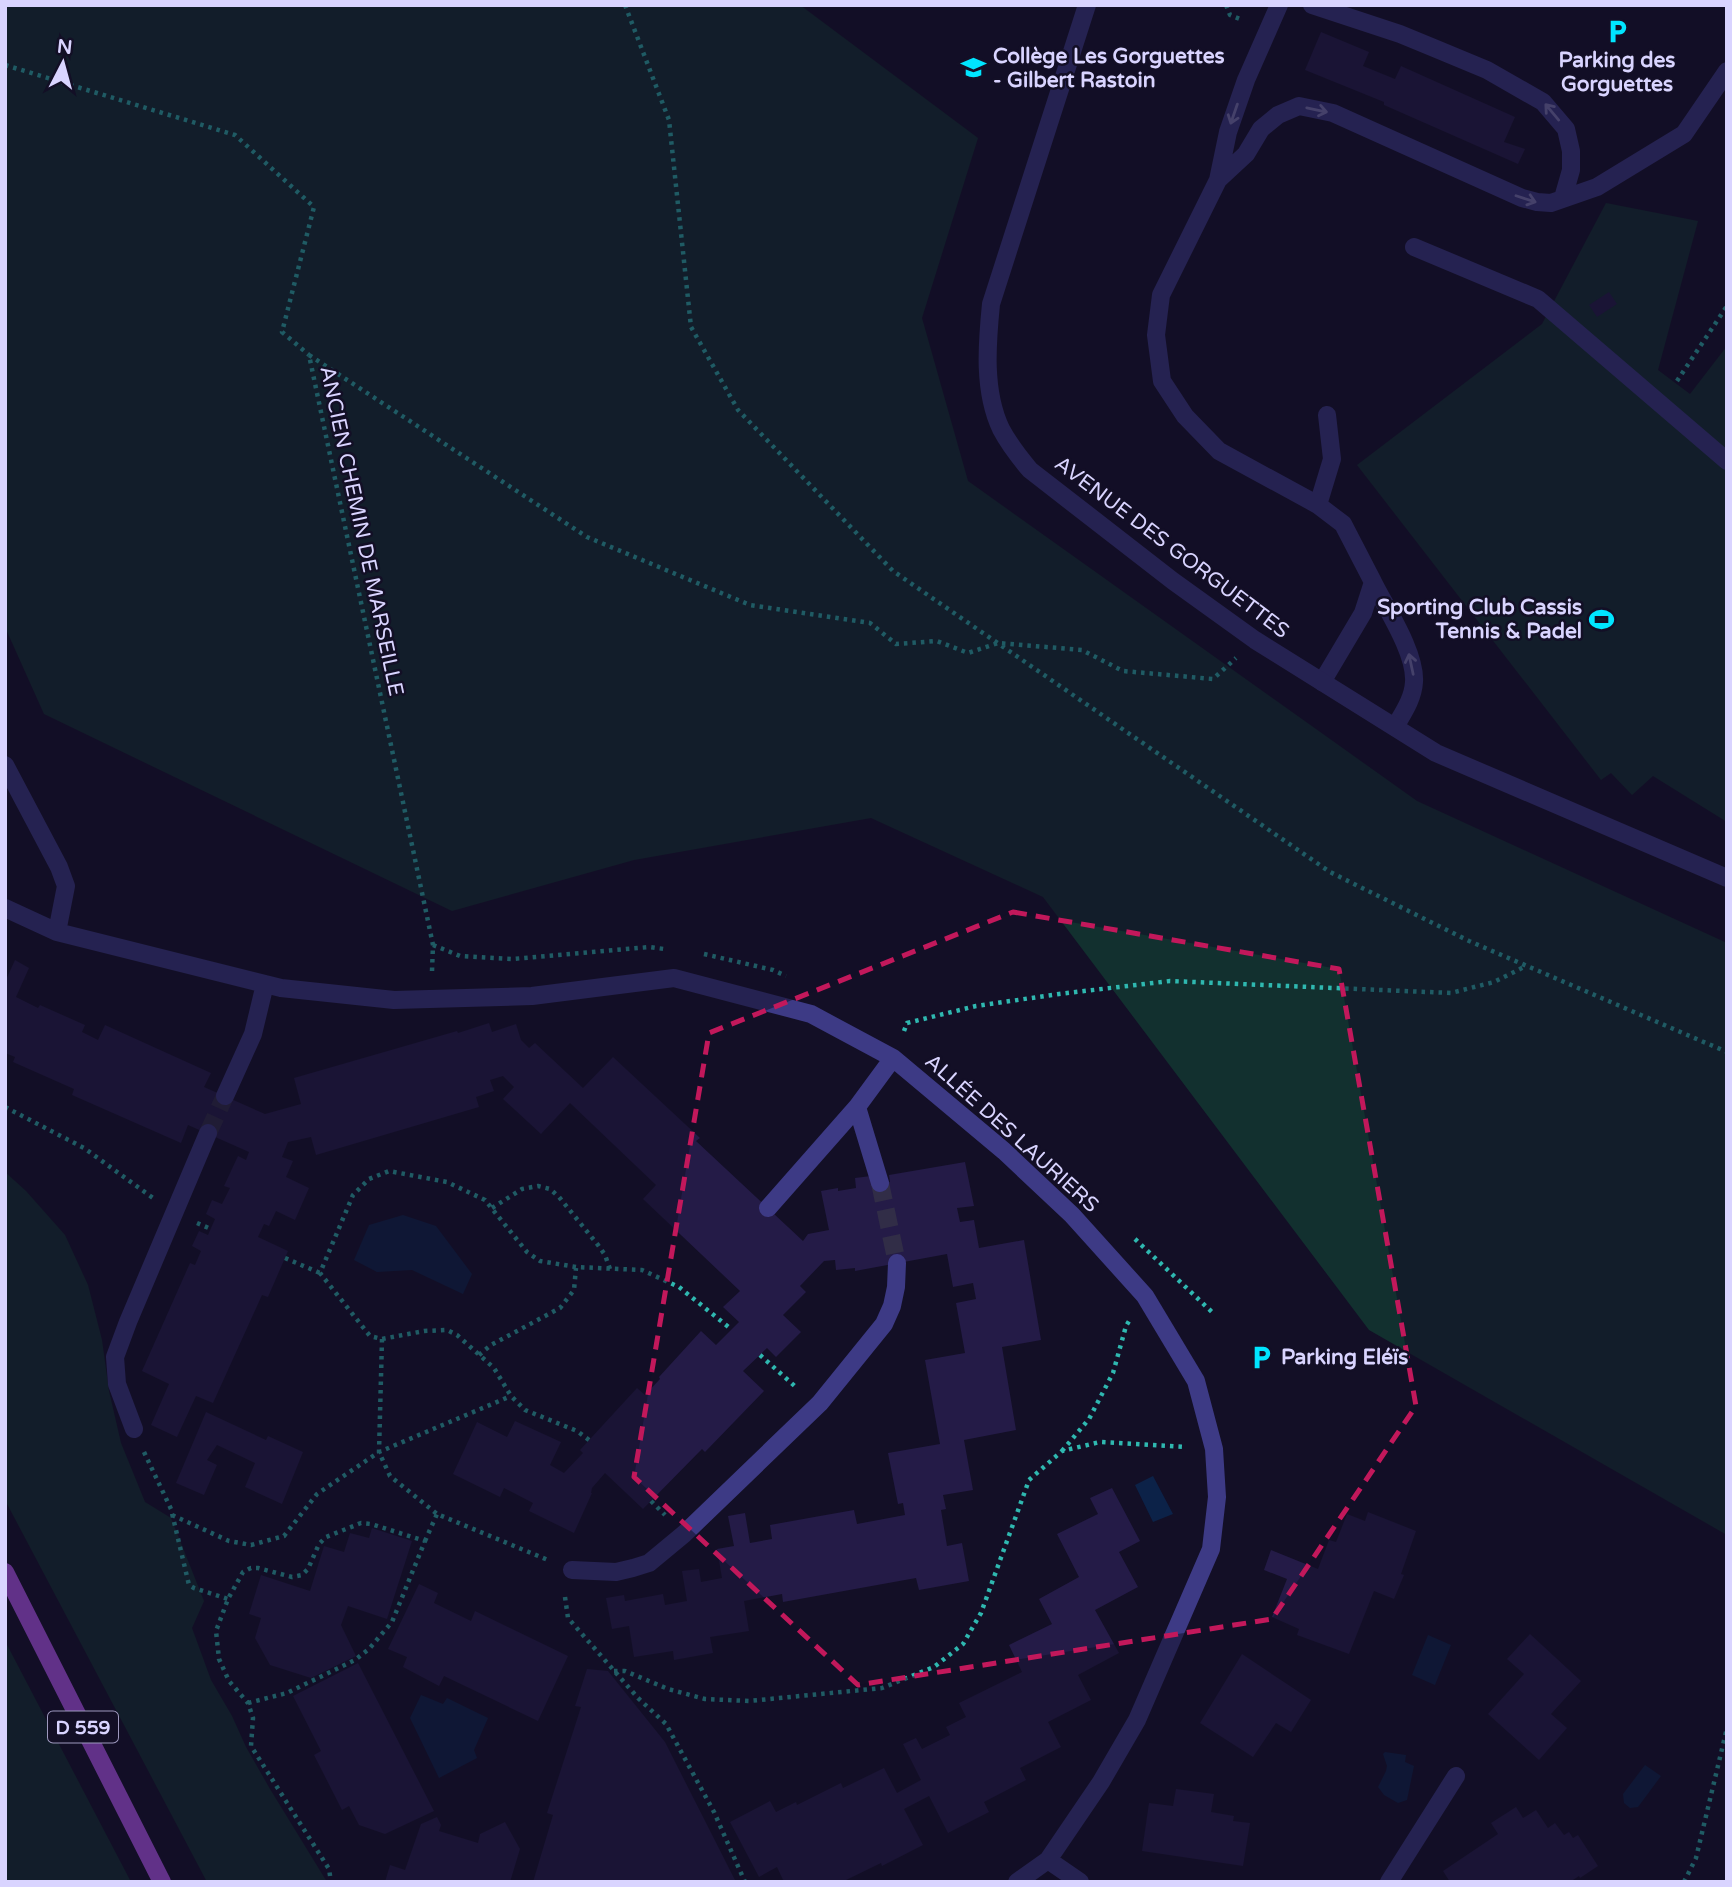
<svg xmlns="http://www.w3.org/2000/svg" width="1732" height="1887" font-family="'Varela Round',sans-serif">
<style>
.green{fill:#12302f}
.water{fill:#0c2248}
.building{fill:#241b47}
.lines{fill:none;stroke-linecap:round;stroke-linejoin:round}
.minor-tunnel{stroke:#312d47;stroke-width:18;stroke-dasharray:18 9;stroke-linecap:butt}
.path{stroke:#2fb8b0;stroke-width:4.5;stroke-dasharray:3.5 5;stroke-linecap:butt}
.service{stroke:#3d3a85;stroke-width:18}
.minor{stroke:#3d3a85;stroke-width:18}
.primary{stroke:#c25bff;stroke-width:18}
.oneway{stroke:#837fbc}
.marked{fill:none;stroke:#c2185b;stroke-width:5;stroke-dasharray:14 9;stroke-linejoin:round}
.labels{text-anchor:middle;stroke-width:5;stroke-linejoin:round;paint-order:stroke}
.shield{fill:#130f26;stroke:#9e99be;stroke-width:2}
.shield-label{font-size:19px;font-weight:bold;fill:#d9d4ff}
.poi-label{font-size:21px;font-weight:bold;fill:#d9d4ff;stroke:#130f26;text-anchor:start}
.street-label{font-size:21px;fill:#d9d4ff;stroke:#130f26}
</style>
<rect width="100%" height="100%" fill="#130f26"/>
<!-- green -->
<path class="green" d="M 5,5 L 800,5 L 978,138 L 922,318 L 968,481 L 1417,801 L 1727,943 L 1727,1535 L 1369,1330 L 1043,897 L 871,818 L 634,860 L 452,911 L 44,714 L 5,627 Z
M 1606,203 L 1698,221 L 1658,370 L 1690,394 L 1727,346 L 1727,822 L 1653,776 L 1632,795 L 1611,773 L 1601,780 L 1357,465 L 1542,324 Z
M 5,1172 L 26,1191 L 65,1235 L 88,1285 L 102,1340 L 109,1391 L 121,1443 L 145,1502 L 171,1518 L 204,1601 L 192,1628 L 211,1680 L 232,1716 L 246,1747 L 270,1789 L 327,1882 L 207,1882 L 5,1500 Z
M 5,1641 L 131,1882 L 5,1882 Z"/>
<!-- water -->
<path class="water" d="M 403,1215 L 436,1226 L 472,1274 L 463,1294 L 412,1270 L 377,1272 L 354,1260 L 369,1225 Z
M 1153,1476 L 1173,1514 L 1153,1522 L 1135,1485 Z
M 1428,1635 L 1451,1645 L 1435,1685 L 1412,1675 Z
M 421,1695 L 443,1704 L 447,1698 L 488,1718 L 474,1750 L 477,1758 L 439,1778 L 410,1718 Z
M 1385,1752 L 1406,1755 L 1405,1762 L 1414,1766 L 1407,1800 L 1398,1803 L 1384,1795 L 1378,1787 L 1386,1771 L 1387,1766 L 1383,1754 Z
M 1645,1765 L 1661,1776 L 1638,1807 L 1630,1808 L 1624,1803 L 1623,1794 Z"/>
<!-- building -->
<path class="building" d="M 1321,32 L 1369,52 L 1363,66 L 1395,79 L 1401,66 L 1515,117 L 1504,142 L 1525,149 L 1518,164 L 1384,105 L 1384,102 L 1305,70 Z
M 1609,292 L 1617,304 L 1597,317 L 1589,305 Z
M 15,960 L 29,968 L 16,997 L 38,1008 L 40,1005 L 85,1025 L 82,1032 L 98,1040 L 105,1025 L 211,1073 L 204,1087 L 265,1114 L 301,1104 L 294,1078 L 457,1031 L 458,1033 L 489,1023 L 492,1032 L 516,1024 L 521,1040 L 529,1048 L 535,1043 L 583,1088 L 613,1057 L 700,1138 L 696,1141 L 803,1241 L 808,1234 L 829,1230 L 821,1191 L 838,1188 L 838,1191 L 856,1188 L 855,1178 L 871,1176 L 872,1184 L 890,1182 L 889,1175 L 965,1162 L 974,1206 L 957,1208 L 960,1222 L 974,1220 L 979,1248 L 1024,1240 L 1041,1340 L 1002,1347 L 1016,1430 L 964,1440 L 973,1490 L 943,1495 L 946,1509 L 941,1510 L 947,1546 L 962,1543 L 969,1581 L 919,1590 L 916,1578 L 783,1602 L 782,1594 L 744,1601 L 749,1631 L 710,1637 L 713,1653 L 674,1660 L 673,1651 L 634,1657 L 629,1626 L 612,1629 L 606,1598 L 624,1595 L 625,1601 L 663,1594 L 665,1605 L 687,1601 L 682,1571 L 699,1569 L 701,1582 L 722,1578 L 717,1549 L 734,1546 L 728,1516 L 745,1513 L 750,1543 L 772,1539 L 770,1525 L 820,1516 L 854,1510 L 857,1524 L 905,1515 L 903,1503 L 898,1504 L 888,1453 L 940,1444 L 925,1360 L 965,1353 L 956,1303 L 976,1299 L 973,1283 L 953,1287 L 947,1254 L 855,1271 L 855,1268 L 836,1270 L 835,1260 L 824,1261 L 800,1286 L 806,1292 L 783,1315 L 801,1332 L 776,1357 L 767,1348 L 743,1371 L 764,1391 L 705,1452 L 702,1449 L 643,1509 L 605,1473 L 592,1488 L 591,1493 L 592,1493 L 574,1533 L 529,1511 L 533,1503 L 504,1488 L 500,1497 L 453,1474 L 477,1422 L 507,1437 L 515,1421 L 561,1442 L 550,1465 L 564,1473 L 583,1453 L 580,1450 L 637,1388 L 645,1395 L 660,1379 L 659,1377 L 701,1331 L 716,1345 L 739,1322 L 723,1307 L 740,1291 L 643,1199 L 656,1185 L 570,1103 L 541,1134 L 503,1099 L 514,1087 L 503,1076 L 490,1080 L 494,1091 L 476,1097 L 479,1107 L 316,1155 L 311,1137 L 288,1142 L 282,1157 L 293,1161 L 286,1177 L 309,1188 L 295,1220 L 276,1211 L 269,1226 L 264,1224 L 258,1237 L 288,1251 L 268,1297 L 262,1295 L 213,1403 L 196,1396 L 177,1437 L 151,1425 L 169,1384 L 142,1371 L 190,1263 L 195,1265 L 201,1251 L 192,1246 L 199,1231 L 208,1235 L 215,1219 L 206,1214 L 212,1200 L 222,1204 L 230,1188 L 224,1186 L 238,1156 L 246,1160 L 249,1152 L 188,1125 L 181,1143 L 72,1095 L 74,1089 L 13,1062 L 15,1057 L 5,1053 L 5,982 Z
M 206,1412 L 266,1440 L 268,1436 L 303,1452 L 282,1504 L 245,1487 L 255,1463 L 217,1445 L 207,1460 L 217,1465 L 204,1495 L 176,1483 Z
M 1112,1488 L 1140,1541 L 1119,1552 L 1138,1587 L 1095,1610 L 1119,1653 L 1078,1675 L 1091,1700 L 1048,1722 L 1061,1747 L 1020,1768 L 1026,1780 L 984,1802 L 989,1812 L 948,1833 L 929,1796 L 904,1809 L 923,1845 L 882,1866 L 881,1863 L 842,1882 L 835,1880 L 832,1882 L 784,1882 L 777,1867 L 759,1877 L 730,1822 L 770,1801 L 776,1812 L 796,1802 L 797,1805 L 841,1783 L 843,1788 L 884,1768 L 897,1793 L 921,1780 L 903,1744 L 916,1738 L 922,1749 L 950,1735 L 946,1727 L 966,1717 L 959,1703 L 1022,1672 L 1009,1645 L 1052,1624 L 1039,1599 L 1079,1577 L 1057,1534 L 1098,1514 L 1090,1498 Z
M 1368,1512 L 1416,1531 L 1401,1574 L 1404,1575 L 1394,1599 L 1374,1591 L 1349,1654 L 1297,1635 L 1299,1629 L 1272,1617 L 1287,1579 L 1264,1570 L 1271,1550 L 1318,1569 L 1329,1540 L 1336,1542 L 1347,1514 L 1365,1521 Z
M 372,1528 L 412,1541 L 387,1619 L 348,1606 L 341,1625 L 356,1656 L 311,1678 L 270,1665 L 255,1638 L 261,1618 L 249,1614 L 261,1575 L 310,1591 L 324,1546 L 344,1552 L 350,1533 L 369,1538 Z
M 419,1584 L 438,1593 L 434,1603 L 471,1621 L 475,1611 L 568,1656 L 538,1721 L 444,1676 L 439,1686 L 403,1667 L 407,1657 L 388,1649 Z
M 1530,1634 L 1581,1681 L 1551,1714 L 1567,1728 L 1539,1760 L 1488,1714 L 1524,1674 L 1507,1659 Z
M 1242,1654 L 1311,1700 L 1291,1732 L 1276,1723 L 1253,1757 L 1200,1723 Z
M 358,1663 L 434,1811 L 385,1834 L 359,1825 L 349,1806 L 342,1810 L 314,1755 L 321,1751 L 293,1696 Z
M 587,1669 L 608,1671 L 665,1742 L 736,1882 L 533,1882 L 553,1815 L 547,1813 L 581,1707 L 575,1706 Z
M 1176,1789 L 1214,1794 L 1211,1812 L 1234,1816 L 1233,1821 L 1250,1823 L 1243,1866 L 1142,1851 L 1149,1803 L 1173,1806 Z
M 1516,1807 L 1523,1818 L 1536,1810 L 1548,1828 L 1555,1823 L 1564,1835 L 1569,1832 L 1573,1838 L 1578,1835 L 1598,1866 L 1580,1878 L 1579,1876 L 1570,1882 L 1450,1882 L 1443,1871 L 1498,1834 L 1491,1823 Z
M 437,1817 L 441,1825 L 439,1831 L 478,1843 L 480,1834 L 505,1822 L 520,1849 L 510,1882 L 385,1882 L 390,1865 L 405,1870 L 421,1824 Z"/>
<g class="lines">
<!-- minor-tunnel -->
<path class="minor-tunnel" d="M 208,1133 L 225,1096
M 880,1183 L 897,1263"/>
<!-- path -->
<path class="path" d="M 625,5 L 669,120 L 691,327 L 738,410 L 893,571 L 1330,872 L 1469,941 L 1727,1052
M 1226,5 L 1230,15 L 1240,19
M 5,65 L 235,135 L 314,207 L 282,332 L 309,355
M 1677,381 L 1727,306
M 433,945 L 460,956 L 512,959 L 650,947 L 664,949
M 704,954 L 773,970 L 786,976
M 432,971 L 433,945 L 309,355 L 587,537 L 750,605 L 870,623 L 896,644 L 937,641 L 968,653 L 998,643 L 1082,650 L 1123,671 L 1213,679 L 1236,658
M 904,1031 L 907,1023 L 976,1006 L 1059,994 L 1170,981 L 1451,993 L 1494,982 L 1526,966
M 5,1107 L 84,1148 L 153,1198
M 492,1208 L 522,1189 L 538,1186 L 550,1189 L 559,1197 L 598,1245 L 605,1255 L 610,1269
M 197,1223 L 211,1229
M 1135,1239 L 1213,1313
M 285,1258 L 320,1273
M 382,1339 L 379,1452 L 390,1476 L 437,1514 L 548,1560
M 479,1355 L 491,1345 L 560,1308 L 574,1290 L 576,1268
M 760,1355 L 798,1389
M 589,1440 L 577,1431 L 525,1410 L 511,1396 L 494,1368 L 457,1335 L 447,1330 L 424,1331 L 382,1339 L 370,1336 L 320,1273 L 353,1195 L 369,1179 L 389,1171 L 447,1182 L 485,1200 L 527,1252 L 540,1261 L 576,1267 L 642,1270 L 679,1287 L 731,1329
M 1062,1451 L 1089,1419 L 1113,1373 L 1126,1326 L 1129,1321
M 144,1452 L 171,1509 L 189,1585 L 194,1588 L 228,1599
M 651,1501 L 665,1515
M 172,1515 L 229,1541 L 251,1545 L 284,1536 L 317,1494 L 379,1452 L 511,1396
M 425,1541 L 437,1514
M 565,1597 L 568,1618 L 638,1698 L 666,1724 L 714,1812 L 745,1882
M 614,1671 L 625,1671 L 668,1689 L 705,1699 L 749,1701 L 882,1688 L 934,1667 L 963,1644 L 981,1613 L 1029,1480 L 1062,1451 L 1100,1442 L 1186,1447
M 248,1703 L 287,1693 L 355,1660 L 369,1649 L 392,1622 L 425,1541 L 371,1524 L 361,1523 L 326,1537 L 319,1544 L 308,1569 L 302,1575 L 292,1577 L 258,1568 L 251,1568 L 243,1572 L 228,1599 L 216,1631 L 219,1659 L 229,1681 L 248,1703 L 253,1718 L 251,1746 L 329,1869 L 331,1882
M 1684,1882 L 1696,1858 L 1727,1728"/>
<!-- service -->
<path class="service" d="M 1279,5 L 1246,80 L 1228,132 L 1218,180 L 1246,154 L 1261,129 L 1278,115 L 1299,106 L 1333,113 L 1522,198 L 1537,202 L 1551,203 L 1597,187 L 1684,134 L 1727,71
M 1312,5 L 1400,34 L 1434,48 L 1487,70 L 1543,102 L 1566,129 L 1571,151 L 1571,170 L 1563,198
M 1218,180 L 1161,295 L 1156,335 L 1162,381 L 1185,416 L 1219,451 L 1318,505 L 1343,524 L 1373,582
M 1414,247 L 1538,299 L 1727,461
M 1318,505 L 1332,459 L 1327,415
M 1322,682 L 1363,613 L 1373,582 C 1386,608 1416,653 1414,682 C 1413,699 1403,713 1395,727"/>
<!-- minor -->
<path class="minor" d="M 1087,5 L 991,304 C 987,344 983,391 1001,429 C 1009,444 1019,457 1030,470 L 1173,581 L 1255,640 L 1436,753 L 1727,878
M 5,765 L 59,867 L 66,886 L 57,932
M 5,908 L 57,932 L 281,988 L 394,1000 L 532,996 L 674,978 L 811,1014 L 893,1058 L 1004,1151 L 1072,1215 L 1145,1296 L 1196,1381 L 1214,1449 L 1217,1497 L 1211,1549 L 1137,1720 L 1101,1782 L 1048,1860 L 1017,1882
M 225,1096 L 253,1034 L 265,984
M 880,1183 L 857,1107 L 893,1058
M 768,1208 L 857,1107
M 134,1429 L 117,1384 L 115,1357 L 128,1322 L 208,1133
M 572,1570 L 616,1572 L 633,1568 L 649,1563 L 684,1534 L 820,1403 L 884,1324 L 892,1306 L 896,1287 L 897,1263
M 1048,1860 L 1080,1882
M 1389,1882 L 1456,1776"/>
<!-- primary -->
<path class="primary" d="M 5,1572 L 162,1882"/>
</g>
<!-- one-way arrows -->
<defs><path id="oneway-shaft" d="M-6 0H5M1.5-3L5.5 0L1.5 3" fill="none" stroke-width="1.6" stroke-linecap="round" stroke-linejoin="round" transform="scale(1.75)"/></defs>
<g class="oneway">
<use href="#oneway-shaft" transform="translate(1317 110) rotate(12)"/>
<use href="#oneway-shaft" transform="translate(1552 112) rotate(-130)"/>
<use href="#oneway-shaft" transform="translate(1234 114) rotate(109)"/>
<use href="#oneway-shaft" transform="translate(1526 199) rotate(18)"/>
<use href="#oneway-shaft" transform="translate(1411 664) rotate(-102)"/>
</g>
<!-- marked area -->
<path d="M0 0H1732V1887H0ZM 1013,912 L 1339,969 L 1416,1406 L 1272,1619 L 858,1685 L 634,1477 L 709,1033 Z" fill="#130f26" fill-opacity=".55" fill-rule="evenodd"/>
<path class="marked" d="M 1013,912 L 1339,969 L 1416,1406 L 1272,1619 L 858,1685 L 634,1477 L 709,1033 Z"/>
<!-- icons -->
<defs>
<symbol id="parking-bare" viewBox="-9 -9 18 18"><path d="M-3.5-5.5H1a3.5 3.5 0 0 1 0 7H-1V5.5H-3.5ZM-1-3.4V-.6H.8a1.4 1.4 0 0 0 0-2.8Z" fill="#00e5ff" stroke="#130f26" stroke-width="2.5" paint-order="stroke"/></symbol>
<symbol id="school-bare" viewBox="-9 -9 18 18"><path d="M0-5L7-2L0 1L-7-2ZM-4 1L0 2.5L4 1V4Q0 6-4 4Z" fill="#00e5ff" stroke="#130f26" stroke-width="2.5" paint-order="stroke"/></symbol>
<symbol id="stadium-bare" viewBox="-9 -9 18 18"><path d="M0-5a6.5 5 0 1 0 0 10a6.5 5 0 1 0 0-10ZM-3.5-1.8h7v3.6h-7Z" fill="#00e5ff" stroke="#130f26" stroke-width="2.5" paint-order="stroke"/></symbol>
</defs>
<g fill-rule="evenodd">
<use href="#parking-bare" x="1600" y="14" width="35" height="35"/>
<use href="#school-bare" x="956" y="50" width="35" height="35"/>
<use href="#stadium-bare" x="1584" y="602" width="35" height="35"/>
<use href="#parking-bare" x="1244" y="1340" width="35" height="35"/>
</g>
<g class="labels">
<!-- shield labels -->
<rect class="shield" x="48" y="1711.5" width="70" height="31" rx="5"/>
<g class="shield-label">
<text x="83" y="1734">D 559</text>
</g>
<!-- poi labels -->
<g class="poi-label">
<text x="993" y="63">Collège Les Gorguettes<tspan x="993" dy="24">- Gilbert Rastoin</tspan></text>
<text x="1617" y="67" text-anchor="middle">Parking des<tspan x="1617" dy="24">Gorguettes</tspan></text>
<text x="1582" y="614" text-anchor="end">Sporting Club Cassis<tspan x="1582" dy="24">Tennis &amp; Padel</tspan></text>
<text x="1281" y="1364">Parking Eléïs</text>
</g>
<!-- street labels -->
<g class="street-label">
<text transform="translate(362 531) rotate(78)" y="7">ANCIEN CHEMIN DE MARSEILLE</text>
<text transform="translate(1172 547) rotate(37)" y="7">AVENUE DES GORGUETTES</text>
<text transform="translate(1012 1133) rotate(42)" y="7">ALLÉE DES LAURIERS</text>
</g>
</g>
<!-- border -->
<rect width="1732" height="1887" fill="none" stroke="#d9d4ff" stroke-width="14"/>
<!-- north arrow -->
<g transform="translate(63 63) rotate(6)" stroke="#130f26" stroke-width="5" paint-order="stroke">
<path d="M0-5L12 26L0 18L-12 26Z" fill="#d9d4ff"/>
<text y="-10" font-size="19" font-weight="bold" text-anchor="middle" fill="#d9d4ff">N</text>
</g>
</svg>
